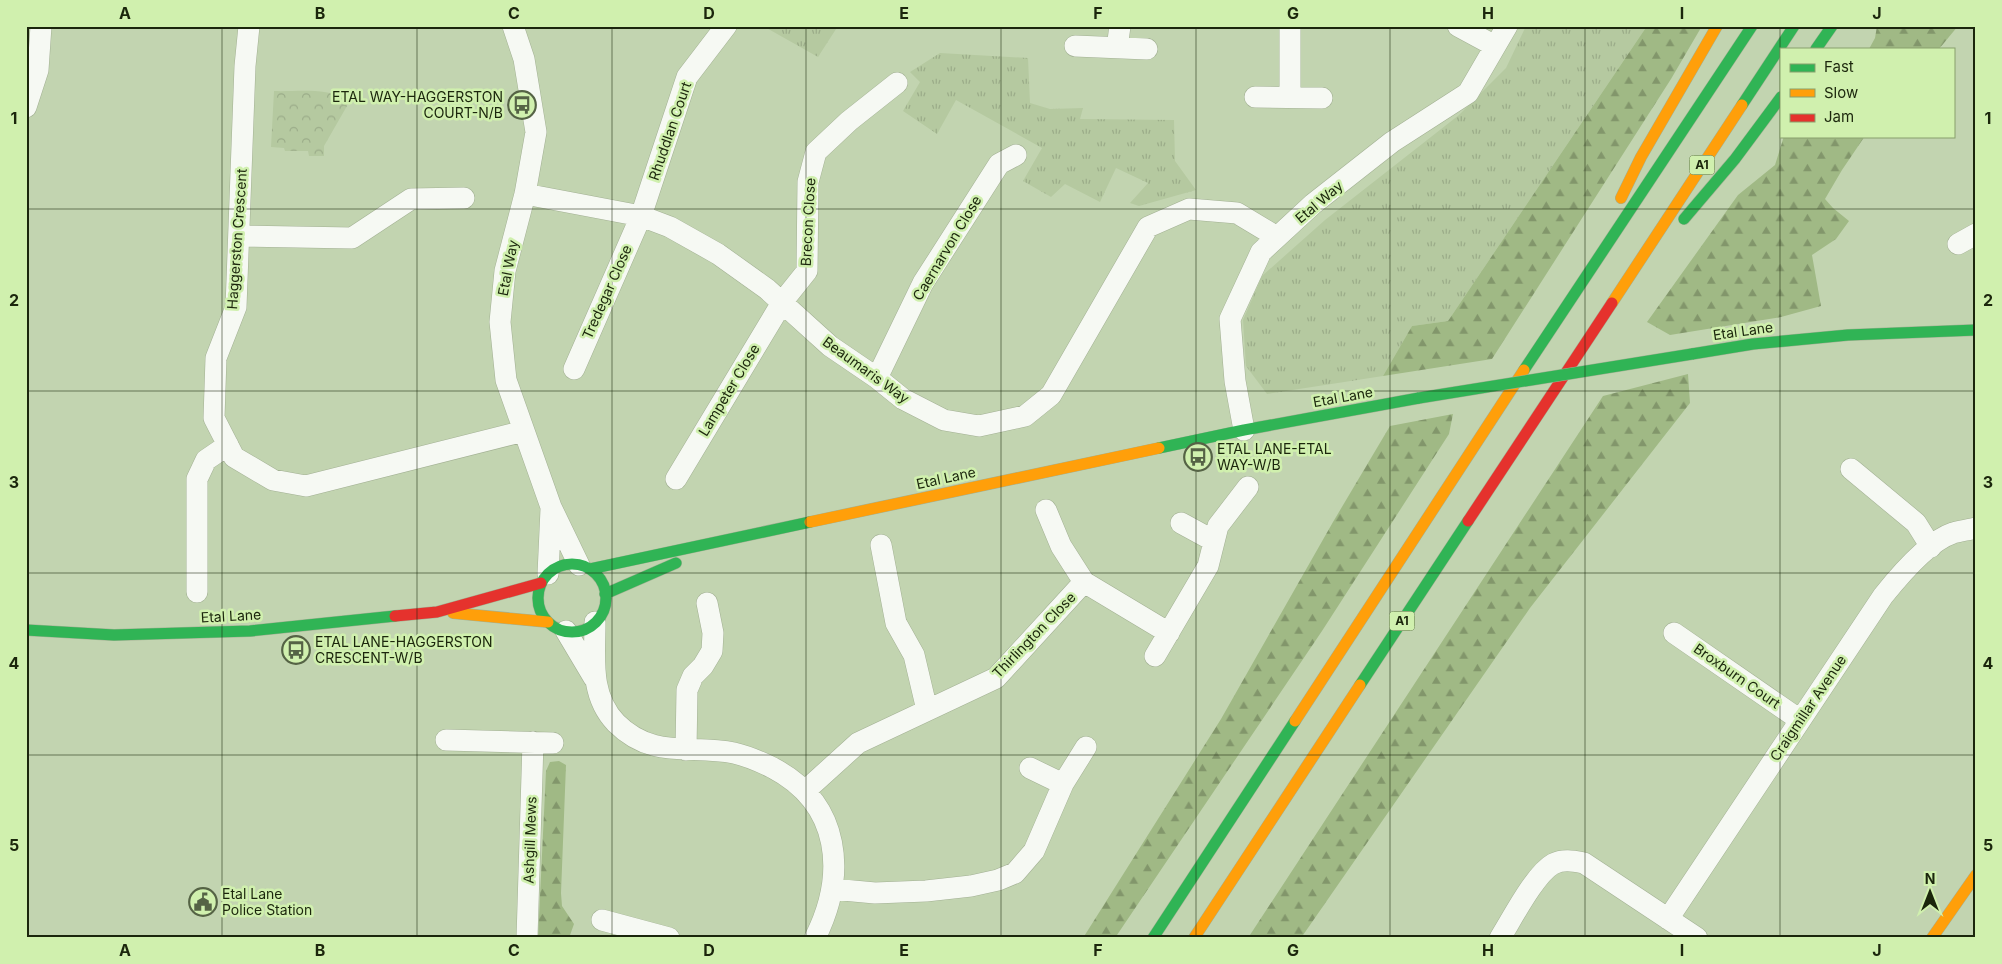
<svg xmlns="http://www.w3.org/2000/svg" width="2002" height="964" font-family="Inter,sans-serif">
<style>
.grass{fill:url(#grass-tufts)}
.forest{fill:url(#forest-firs)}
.park{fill:url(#park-crowns)}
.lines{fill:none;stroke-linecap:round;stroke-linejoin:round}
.street-casing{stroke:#a2b093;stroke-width:22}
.fast-casing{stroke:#a2b093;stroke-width:12}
.slow-casing{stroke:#a2b093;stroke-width:12}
.jam-casing{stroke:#a2b093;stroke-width:12}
.street{stroke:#f6f9f3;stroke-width:21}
.fast{stroke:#30b455;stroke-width:11}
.slow{stroke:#ff9f0a;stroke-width:11}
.jam{stroke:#e5322d;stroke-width:11}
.fast-bridge-casing{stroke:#a2b093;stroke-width:12;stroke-linecap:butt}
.fast-bridge{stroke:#30b455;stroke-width:11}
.grid{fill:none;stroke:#1b260c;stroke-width:1;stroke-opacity:0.55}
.labels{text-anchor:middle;stroke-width:5;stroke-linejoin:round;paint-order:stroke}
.shield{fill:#d0f0ae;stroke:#51633d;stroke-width:1}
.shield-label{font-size:12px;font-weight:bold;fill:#1b260c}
.poi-label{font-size:14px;fill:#1b260c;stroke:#d0f0ae;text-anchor:start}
.street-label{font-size:14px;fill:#1b260c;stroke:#d0f0ae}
.neatline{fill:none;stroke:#1b260c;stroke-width:2}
.grid-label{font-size:16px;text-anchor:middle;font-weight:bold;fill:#1b260c}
</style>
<defs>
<pattern id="grass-tufts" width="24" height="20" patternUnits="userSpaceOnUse" patternTransform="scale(1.25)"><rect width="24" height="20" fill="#b5c9a0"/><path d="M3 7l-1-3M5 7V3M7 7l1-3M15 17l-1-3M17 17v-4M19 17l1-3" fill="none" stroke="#9bac89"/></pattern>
<pattern id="forest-firs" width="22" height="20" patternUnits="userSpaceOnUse" patternTransform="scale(1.25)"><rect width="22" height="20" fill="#a0b985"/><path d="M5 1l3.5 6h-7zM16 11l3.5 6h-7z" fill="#82966b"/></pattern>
<pattern id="park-crowns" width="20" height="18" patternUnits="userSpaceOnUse" patternTransform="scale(1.25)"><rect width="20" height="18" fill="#b5c9a0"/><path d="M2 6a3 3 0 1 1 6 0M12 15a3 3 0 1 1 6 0" fill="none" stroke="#9bac89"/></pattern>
</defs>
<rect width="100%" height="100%" fill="#c2d4b0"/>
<!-- grass -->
<path class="grass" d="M 763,26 L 838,26 L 818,57 Z
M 1526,26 L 1647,26 L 1448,321 L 1412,326 L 1383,376 L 1267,394 L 1246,366 L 1243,320 L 1262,276 L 1325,220 L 1459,115 L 1506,68 Z
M 940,53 L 1028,58 L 1030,103 L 1050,109 L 1083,108 L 1080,119 L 1174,120 L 1175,161 L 1196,190 L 1139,206 L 1130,203 L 1148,183 L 1116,168 L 1100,202 L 1065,184 L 1051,197 L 1023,181 L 1042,148 L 956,100 L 937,134 L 903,111 L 920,82 L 910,72 Z"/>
<!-- forest -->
<path class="forest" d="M 1647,26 L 1702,26 L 1671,79 L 1492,359 L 1383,376 L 1412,326 L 1448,321 Z
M 1877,26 L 1958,26 L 1939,49 L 1869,49 L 1875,38 Z
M 1784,136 L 1865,136 L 1842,170 L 1825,199 L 1833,208 L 1849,221 L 1836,239 L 1812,255 L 1821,306 L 1781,317 L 1670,335 L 1647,322 L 1738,195 L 1775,165 Z
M 1688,374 L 1690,403 L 1530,608 L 1301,938 L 1248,938 L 1603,396 Z
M 1453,414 L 1449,434 L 1322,631 L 1115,938 L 1083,938 L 1221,719 L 1333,522 L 1390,426 Z
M 559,761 L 566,765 L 561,893 L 562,906 L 574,924 L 569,938 L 538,938 L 546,771 L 550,762 Z"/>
<!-- park -->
<path class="park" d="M 274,91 C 295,92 326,87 345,99 L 347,106 L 324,146 L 324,156 L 309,156 L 308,151 L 285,151 L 284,148 L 271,147 Z"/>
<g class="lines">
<defs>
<path id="street" d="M 249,26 L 245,66 L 236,307 L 216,358 L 214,418 L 234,457 L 273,480 L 306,486 L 524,431
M 513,26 L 524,59 L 536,132 L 525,194 L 505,271 L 500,322 L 506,380 L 551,507 L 579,565
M 1290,26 L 1290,97
M 1458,26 L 1495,46
M 1075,46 L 1147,49
M 1117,48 L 1120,26
M 1255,97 L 1322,98
M 26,107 L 38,70 L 41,26
M 525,194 L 641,216 L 670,227 L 718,254 L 767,289 L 830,346 L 877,378 L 903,399 L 944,420 L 979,426 L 1025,416 L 1051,395 L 1148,227 L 1189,209 L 1237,213 L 1277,237
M 240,236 L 352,238 L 411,199 L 464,198
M 1958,244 L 1976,234
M 574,369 L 641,216 L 687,77 L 726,26
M 877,378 L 923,283 L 999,164 L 1016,155
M 1244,430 L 1235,381 L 1230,319 L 1261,252 L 1313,204 L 1392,142 L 1468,93 L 1507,26
M 1851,469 L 1916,523 L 1931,547
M 676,479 L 783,301 L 807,271 L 808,182 L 816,152 L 849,121 L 897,83
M 1046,510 L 1061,546 L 1084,582
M 1181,523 L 1214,541
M 881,545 L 896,623 L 914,655 L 927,710
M 548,574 L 551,509
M 197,592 L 197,479 L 206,460 L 228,445
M 595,622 C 595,657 589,695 616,723 C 653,760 691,744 734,753 C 747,756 761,762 773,768 C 841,804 847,874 815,938
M 566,631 L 594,678
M 1674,633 L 1800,720
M 1155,656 L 1208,566 L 1218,526 L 1248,487
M 446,740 L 553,743
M 686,750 L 687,690 L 693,676 L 703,666 L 712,651 L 713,633 L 707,603
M 1030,768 L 1063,784
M 805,791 L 858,743 L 996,678 L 1084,582 L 1169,633
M 832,889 L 875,893 L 926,891 L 971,886 L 998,880 L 1015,873 L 1034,851 L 1063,784 L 1086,747
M 1668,919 L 1883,596 C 1899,576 1929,541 1953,533 C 1960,531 1968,530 1976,528
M 602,920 L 669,938
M 527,938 L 533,742
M 1500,938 C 1512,919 1535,874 1553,864 C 1563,859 1573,861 1584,863 L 1697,938"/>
<path id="fast" d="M 1816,49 L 1832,26
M 1742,105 L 1794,26
M 1684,219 L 1735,159 L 1781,97
M 1692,354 L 1753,344 L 1848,335 L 1976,330
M 1524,370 L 1752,26
M 1159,448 L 1244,430 L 1419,398
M538 598a34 34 0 1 1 68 0a34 34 0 1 1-68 0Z
M 590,569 L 810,522
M 605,594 L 676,563
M 26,630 L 114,635 L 250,631 L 395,616
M 1360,685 L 1468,521
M 1153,938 L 1295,721"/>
<path id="slow" d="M 1621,198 L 1641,157 L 1717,26
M 1612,303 L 1742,105
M 810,522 L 1159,448
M 453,613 L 548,622
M 1295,721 L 1524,370
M 1194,938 L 1360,685
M 1932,938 L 1976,875"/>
<path id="jam" d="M 1468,521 L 1612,303
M 395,616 L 437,612 L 541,583"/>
</defs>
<!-- street casing -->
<use href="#street" class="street-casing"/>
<!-- fast casing -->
<use href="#fast" class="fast-casing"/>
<!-- slow casing -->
<use href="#slow" class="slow-casing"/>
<!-- jam casing -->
<use href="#jam" class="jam-casing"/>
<!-- street -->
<use href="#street" class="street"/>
<!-- fast -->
<use href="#fast" class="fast"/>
<!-- slow -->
<use href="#slow" class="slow"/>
<!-- jam -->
<use href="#jam" class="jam"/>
<defs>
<path id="fast-bridge" d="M 1419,398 L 1692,354"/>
</defs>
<!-- fast-bridge casing -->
<use href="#fast-bridge" class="fast-bridge-casing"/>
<!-- fast-bridge -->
<use href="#fast-bridge" class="fast-bridge"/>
</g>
<!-- grid -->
<path class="grid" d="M 222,26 L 222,938M 417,26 L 417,938M 612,26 L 612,938M 806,26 L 806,938M 1001,26 L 1001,938M 1196,26 L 1196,938M 1390,26 L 1390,938M 1585,26 L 1585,938M 1780,26 L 1780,938M 26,209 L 1976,209M 26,391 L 1976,391M 26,573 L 1976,573M 26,755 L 1976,755"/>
<!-- icons -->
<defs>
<symbol id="bus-ring" viewBox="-11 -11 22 22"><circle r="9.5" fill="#d0f0ae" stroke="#556345" stroke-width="1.5"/><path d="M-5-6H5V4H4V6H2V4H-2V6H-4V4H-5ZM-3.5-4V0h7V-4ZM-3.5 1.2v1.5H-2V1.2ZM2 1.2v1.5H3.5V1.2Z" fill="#556345"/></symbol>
<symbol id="civic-ring" viewBox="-11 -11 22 22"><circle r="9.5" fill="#d0f0ae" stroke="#556345" stroke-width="1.5"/><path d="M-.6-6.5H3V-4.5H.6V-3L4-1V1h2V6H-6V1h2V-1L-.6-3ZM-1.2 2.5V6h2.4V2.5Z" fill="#556345"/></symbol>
</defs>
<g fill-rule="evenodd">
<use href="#bus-ring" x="506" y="89" width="32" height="32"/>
<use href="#bus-ring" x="1182" y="441" width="32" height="32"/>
<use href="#bus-ring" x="280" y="634" width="32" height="32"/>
<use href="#civic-ring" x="187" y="886" width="32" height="32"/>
</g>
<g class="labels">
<!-- shield labels -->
<g class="shield">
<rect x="1689.5" y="155.5" width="25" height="19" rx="4"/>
<rect x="1389.5" y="611.5" width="25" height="19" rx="4"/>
</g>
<g class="shield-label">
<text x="1702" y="169">A1</text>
<text x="1402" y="625">A1</text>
</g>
<!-- poi labels -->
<g class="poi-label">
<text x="503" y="102" text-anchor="end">ETAL WAY-HAGGERSTON<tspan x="503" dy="16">COURT-N/B</tspan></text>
<text x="1217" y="454">ETAL LANE-ETAL<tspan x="1217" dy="16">WAY-W/B</tspan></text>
<text x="315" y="647">ETAL LANE-HAGGERSTON<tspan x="315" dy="16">CRESCENT-W/B</tspan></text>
<text x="222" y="899">Etal Lane<tspan x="222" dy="16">Police Station</tspan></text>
</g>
<!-- street labels -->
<g class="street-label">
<text transform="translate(670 131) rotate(-71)" y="5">Rhuddlan Court</text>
<text transform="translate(1319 202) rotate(-40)" y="5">Etal Way</text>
<text transform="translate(808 222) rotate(-87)" y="5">Brecon Close</text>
<text transform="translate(237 239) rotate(-86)" y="5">Haggerston Crescent</text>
<text transform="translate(947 248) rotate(-59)" y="5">Caernarvon Close</text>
<text transform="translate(508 268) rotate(-79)" y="5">Etal Way</text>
<text transform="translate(607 292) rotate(-66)" y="5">Tredegar Close</text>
<text transform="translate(1743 331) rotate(-8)" y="5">Etal Lane</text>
<text transform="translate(866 370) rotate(36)" y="5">Beaumaris Way</text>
<text transform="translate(729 390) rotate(-59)" y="5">Lampeter Close</text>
<text transform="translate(1343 397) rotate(-10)" y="5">Etal Lane</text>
<text transform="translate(946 478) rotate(-12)" y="5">Etal Lane</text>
<text transform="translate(231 616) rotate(-3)" y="5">Etal Lane</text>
<text transform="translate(1034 635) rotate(-46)" y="5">Thirlington Close</text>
<text transform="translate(1737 676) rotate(35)" y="5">Broxburn Court</text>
<text transform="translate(1808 708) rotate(-56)" y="5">Craigmillar Avenue</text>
<text transform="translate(530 840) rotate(-88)" y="5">Ashgill Mews</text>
</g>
</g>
<!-- border -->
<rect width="2002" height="964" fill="none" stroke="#d0f0ae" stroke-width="55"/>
<!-- legend -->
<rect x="1780" y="48" width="175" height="90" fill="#d0f0ae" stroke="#889f6d"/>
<rect x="1790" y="64" width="25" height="8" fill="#30b455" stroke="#889f6d"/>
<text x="1824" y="72" font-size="15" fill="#1b260c">Fast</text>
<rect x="1790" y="89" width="25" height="8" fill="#ff9f0a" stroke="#889f6d"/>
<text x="1824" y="98" font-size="15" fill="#1b260c">Slow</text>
<rect x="1790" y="114" width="25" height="8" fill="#e5322d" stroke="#889f6d"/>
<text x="1824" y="122" font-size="15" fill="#1b260c">Jam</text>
<!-- north arrow -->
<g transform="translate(1930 892)" stroke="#d0f0ae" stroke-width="4" paint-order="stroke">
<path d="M0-4L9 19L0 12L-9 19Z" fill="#1b260c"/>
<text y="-8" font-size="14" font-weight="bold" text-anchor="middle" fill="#1b260c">N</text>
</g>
<rect x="28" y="28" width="1946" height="908" class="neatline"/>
<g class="grid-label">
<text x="125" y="19">A</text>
<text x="320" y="19">B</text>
<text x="514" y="19">C</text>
<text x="709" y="19">D</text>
<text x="904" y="19">E</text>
<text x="1098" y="19">F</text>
<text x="1293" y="19">G</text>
<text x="1488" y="19">H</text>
<text x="1682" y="19">I</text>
<text x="1877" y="19">J</text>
<text x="14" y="124">1</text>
<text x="1988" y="124">1</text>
<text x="14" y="306">2</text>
<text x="1988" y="306">2</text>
<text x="14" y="488">3</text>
<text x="1988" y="488">3</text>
<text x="14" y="669">4</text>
<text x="1988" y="669">4</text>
<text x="14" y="851">5</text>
<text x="1988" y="851">5</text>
<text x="125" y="956">A</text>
<text x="320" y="956">B</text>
<text x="514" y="956">C</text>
<text x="709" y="956">D</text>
<text x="904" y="956">E</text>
<text x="1098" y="956">F</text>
<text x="1293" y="956">G</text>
<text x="1488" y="956">H</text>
<text x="1682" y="956">I</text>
<text x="1877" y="956">J</text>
</g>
</svg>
